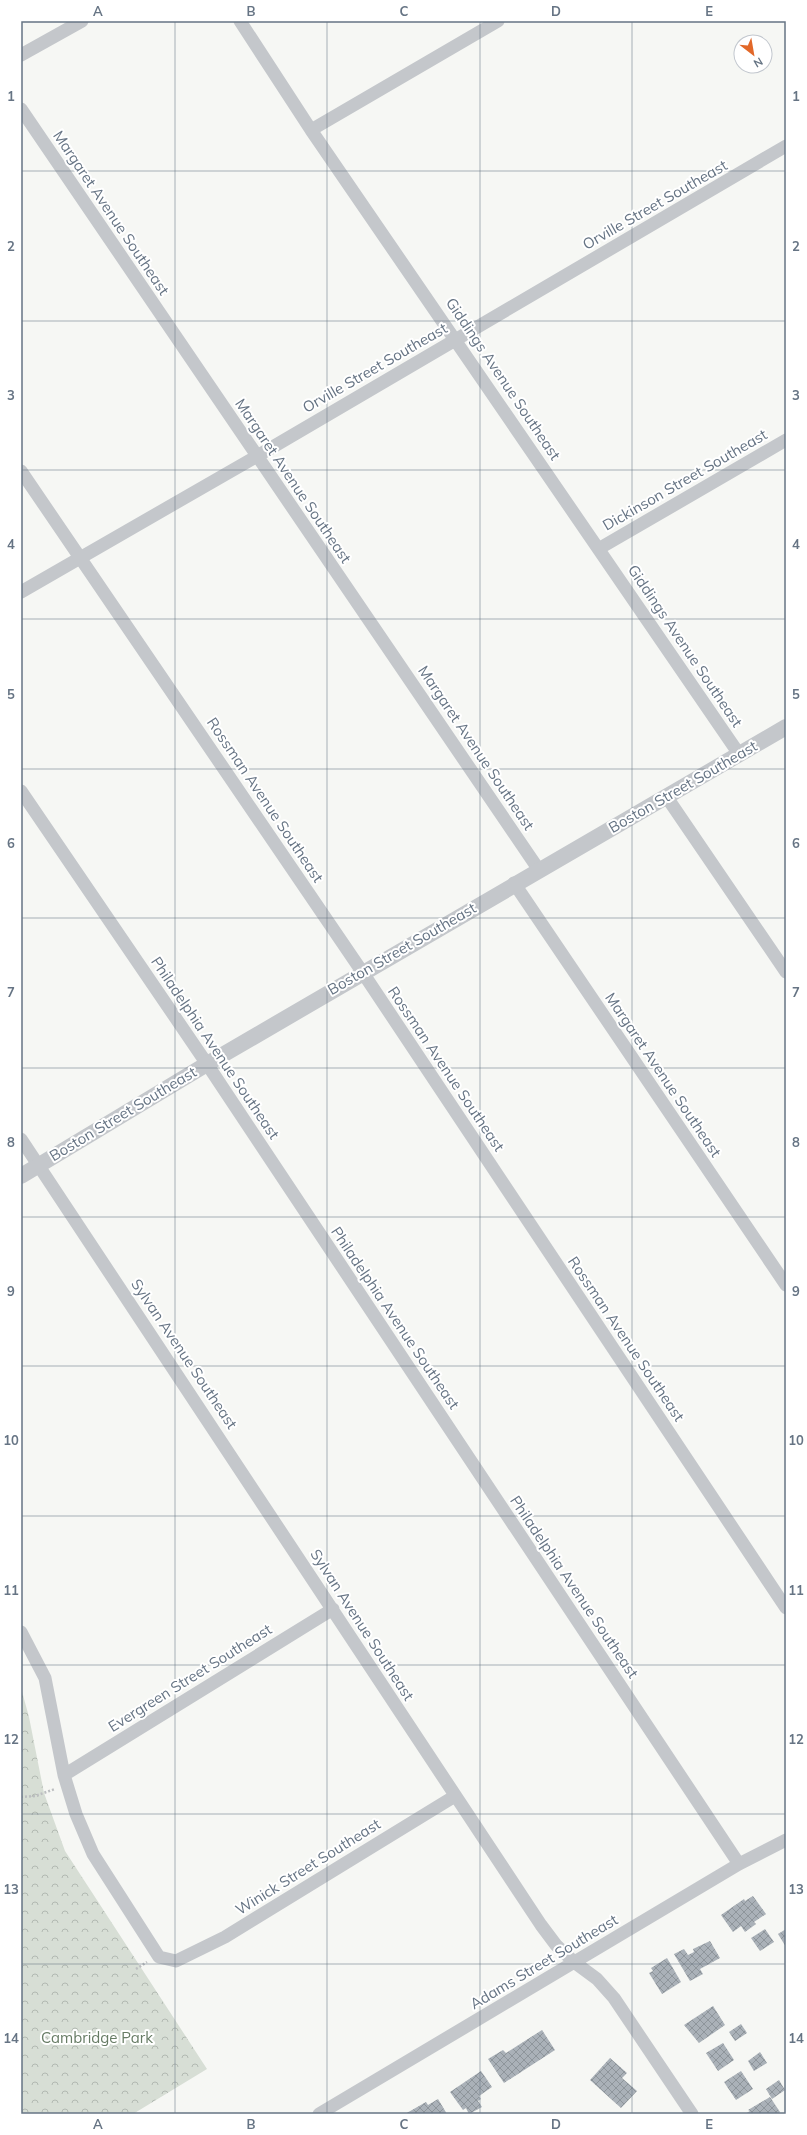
<svg xmlns="http://www.w3.org/2000/svg" width="807" height="2135" font-family="Mulish,sans-serif">
<style>
.forest{fill:url(#forest-crowns)}
.building{fill:url(#building-cross-hatch)}
.lines{fill:none;stroke-linecap:round;stroke-linejoin:round}
.path{stroke:#bcbec0;stroke-width:2.5;stroke-dasharray:2 2;stroke-linecap:butt}
.minor{stroke:#c4c7cb;stroke-width:13}
.tertiary{stroke:#c4c7cb;stroke-width:16}
.grid{fill:none;stroke:#667484;stroke-width:1;stroke-opacity:0.55}
.labels{text-anchor:middle;stroke-width:4;stroke-linejoin:round;paint-order:stroke}
.street-label{font-size:15px;fill:#667484;stroke:#fff}
.park-label{font-size:15px;fill:#677c65;stroke:#fff}
.neatline{fill:none;stroke:#667484;stroke-width:1.5}
.grid-label{font-size:13px;text-anchor:middle;font-weight:bold;fill:#667484}
</style>
<defs>
<pattern id="forest-crowns" width="20" height="18" patternUnits="userSpaceOnUse"><rect width="20" height="18" fill="#d7ded5"/><path d="M2 6a3 3 0 1 1 6 0M12 15a3 3 0 1 1 6 0" fill="none" stroke="#b2b9b2"/></pattern>
<pattern id="building-cross-hatch" width="8" height="8" patternUnits="userSpaceOnUse"><rect width="8" height="8" fill="#aab1b8"/><path d="M0 0l8 8M0 8l8-8" fill="none" stroke="#8e959b"/></pattern>
</defs>
<rect width="100%" height="100%" fill="#f6f7f4"/>
<!-- forest -->
<path class="forest" d="M 21,1688 L 29,1717 L 44,1793 L 65,1851 L 207,2069 L 133,2114 L 21,2114 Z"/>
<!-- building -->
<path class="building" d="M 753,1896 L 766,1914 L 754,1922 L 756,1924 L 745,1932 L 741,1926 L 733,1932 L 721,1915 L 744,1899 L 745,1901 Z
M 765,1929 L 774,1942 L 760,1951 L 751,1938 Z
M 786,1929 L 786,1947 L 778,1934 Z
M 710,1941 L 720,1958 L 700,1969 L 703,1974 L 690,1981 L 674,1954 L 684,1949 L 688,1955 L 694,1952 L 693,1949 Z
M 667,1958 L 681,1982 L 662,1994 L 649,1973 L 653,1971 L 651,1968 Z
M 713,2006 L 725,2025 L 699,2043 L 684,2025 Z
M 741,2024 L 747,2033 L 735,2041 L 729,2032 Z
M 542,2030 L 555,2050 L 504,2083 L 488,2059 L 503,2050 L 506,2053 Z
M 723,2043 L 734,2060 L 718,2071 L 706,2053 Z
M 760,2052 L 767,2063 L 754,2071 L 748,2061 Z
M 610,2058 L 627,2073 L 622,2078 L 637,2091 L 621,2108 L 590,2080 Z
M 481,2071 L 492,2087 L 479,2096 L 481,2099 L 478,2101 L 482,2107 L 469,2114 L 466,2108 L 463,2110 L 450,2092 Z
M 741,2071 L 753,2089 L 736,2100 L 724,2082 Z
M 779,2080 L 785,2090 L 772,2099 L 766,2089 Z
M 770,2097 L 780,2112 L 778,2114 L 745,2114 L 750,2111 L 748,2110 Z
M 438,2099 L 447,2114 L 405,2114 L 426,2102 L 428,2105 Z"/>
<g class="lines">
<!-- path -->
<path class="path" d="M 21,1797 L 35,1796 L 55,1789
M 136,1969 L 147,1962"/>
<!-- minor -->
<path class="minor" d="M 240,21 L 311,130 L 739,754
M 21,55 L 82,21
M 21,109 L 539,870
M 311,130 L 498,21
M 21,471 L 363,973 L 786,1608
M 600,548 L 786,440
M 21,592 L 271,448 L 786,146
M 21,791 L 207,1064 L 739,1864
M 666,796 L 786,972
M 514,883 L 786,1285
M 21,1139 L 541,1925 L 556,1945 L 574,1962 L 597,1979 L 614,1998 L 692,2114
M 21,1632 L 45,1678 L 64,1775 L 76,1814 L 93,1854 L 159,1957 L 176,1961 L 225,1937 L 455,1796
M 64,1775 L 333,1609
M 319,2114 L 739,1864 L 786,1840"/>
<!-- tertiary -->
<path class="tertiary" d="M 21,1176 L 207,1064 L 786,727"/>
</g>
<!-- grid -->
<path class="grid" d="M 175,21 L 175,2114M 327,21 L 327,2114M 480,21 L 480,2114M 632,21 L 632,2114M 21,171 L 786,171M 21,321 L 786,321M 21,470 L 786,470M 21,619 L 786,619M 21,769 L 786,769M 21,918 L 786,918M 21,1068 L 786,1068M 21,1217 L 786,1217M 21,1366 L 786,1366M 21,1516 L 786,1516M 21,1665 L 786,1665M 21,1814 L 786,1814M 21,1964 L 786,1964"/>
<g class="labels">
<!-- street labels -->
<g class="street-label">
<text transform="translate(655 205) rotate(-30)" y="5">Orville Street Southeast</text>
<text transform="translate(111 213) rotate(56)" y="5">Margaret Avenue Southeast</text>
<text transform="translate(375 368) rotate(-30)" y="5">Orville Street Southeast</text>
<text transform="translate(503 379) rotate(56)" y="5">Giddings Avenue Southeast</text>
<text transform="translate(685 480) rotate(-30)" y="5">Dickinson Street Southeast</text>
<text transform="translate(293 481) rotate(56)" y="5">Margaret Avenue Southeast</text>
<text transform="translate(685 646) rotate(56)" y="5">Giddings Avenue Southeast</text>
<text transform="translate(476 748) rotate(56)" y="5">Margaret Avenue Southeast</text>
<text transform="translate(683 787) rotate(-30)" y="5">Boston Street Southeast</text>
<text transform="translate(265 800) rotate(56)" y="5">Rossman Avenue Southeast</text>
<text transform="translate(402 949) rotate(-30)" y="5">Boston Street Southeast</text>
<text transform="translate(215 1048) rotate(56)" y="5">Philadelphia Avenue Southeast</text>
<text transform="translate(446 1069) rotate(56)" y="5">Rossman Avenue Southeast</text>
<text transform="translate(663 1075) rotate(56)" y="5">Margaret Avenue Southeast</text>
<text transform="translate(123 1114) rotate(-31)" y="5">Boston Street Southeast</text>
<text transform="translate(395 1318) rotate(56)" y="5">Philadelphia Avenue Southeast</text>
<text transform="translate(626 1339) rotate(56)" y="5">Rossman Avenue Southeast</text>
<text transform="translate(184 1354) rotate(56)" y="5">Sylvan Avenue Southeast</text>
<text transform="translate(574 1587) rotate(56)" y="5">Philadelphia Avenue Southeast</text>
<text transform="translate(362 1625) rotate(57)" y="5">Sylvan Avenue Southeast</text>
<text transform="translate(190 1678) rotate(-32)" y="5">Evergreen Street Southeast</text>
<text transform="translate(308 1867) rotate(-32)" y="5">Winick Street Southeast</text>
<text transform="translate(544 1962) rotate(-31)" y="5">Adams Street Southeast</text>
</g>
<!-- park labels -->
<g class="park-label">
<text x="97" y="2043">Cambridge Park</text>
</g>
</g>
<!-- border -->
<rect width="807" height="2135" fill="none" stroke="#ffffff" stroke-width="44"/>
<!-- north arrow -->
<g transform="translate(753 54) rotate(149)"><circle r="19" fill="#ffffff" stroke="#c2c7ce"/>
<path d="M0-3L7 15L0 10L-7 15Z" fill="#e26829"/>
<text y="-6" font-size="11" font-weight="bold" text-anchor="middle" fill="#667484">N</text>
</g>
<rect x="22" y="22" width="763" height="2091" class="neatline"/>
<g class="grid-label">
<text x="98" y="16">A</text>
<text x="251" y="16">B</text>
<text x="404" y="16">C</text>
<text x="556" y="16">D</text>
<text x="709" y="16">E</text>
<text x="11" y="101">1</text>
<text x="796" y="101">1</text>
<text x="11" y="251">2</text>
<text x="796" y="251">2</text>
<text x="11" y="400">3</text>
<text x="796" y="400">3</text>
<text x="11" y="549">4</text>
<text x="796" y="549">4</text>
<text x="11" y="699">5</text>
<text x="796" y="699">5</text>
<text x="11" y="848">6</text>
<text x="796" y="848">6</text>
<text x="11" y="997">7</text>
<text x="796" y="997">7</text>
<text x="11" y="1147">8</text>
<text x="796" y="1147">8</text>
<text x="11" y="1296">9</text>
<text x="796" y="1296">9</text>
<text x="11" y="1445">10</text>
<text x="796" y="1445">10</text>
<text x="11" y="1595">11</text>
<text x="796" y="1595">11</text>
<text x="11" y="1744">12</text>
<text x="796" y="1744">12</text>
<text x="11" y="1894">13</text>
<text x="796" y="1894">13</text>
<text x="11" y="2043">14</text>
<text x="796" y="2043">14</text>
<text x="98" y="2129">A</text>
<text x="251" y="2129">B</text>
<text x="404" y="2129">C</text>
<text x="556" y="2129">D</text>
<text x="709" y="2129">E</text>
</g>
</svg>
